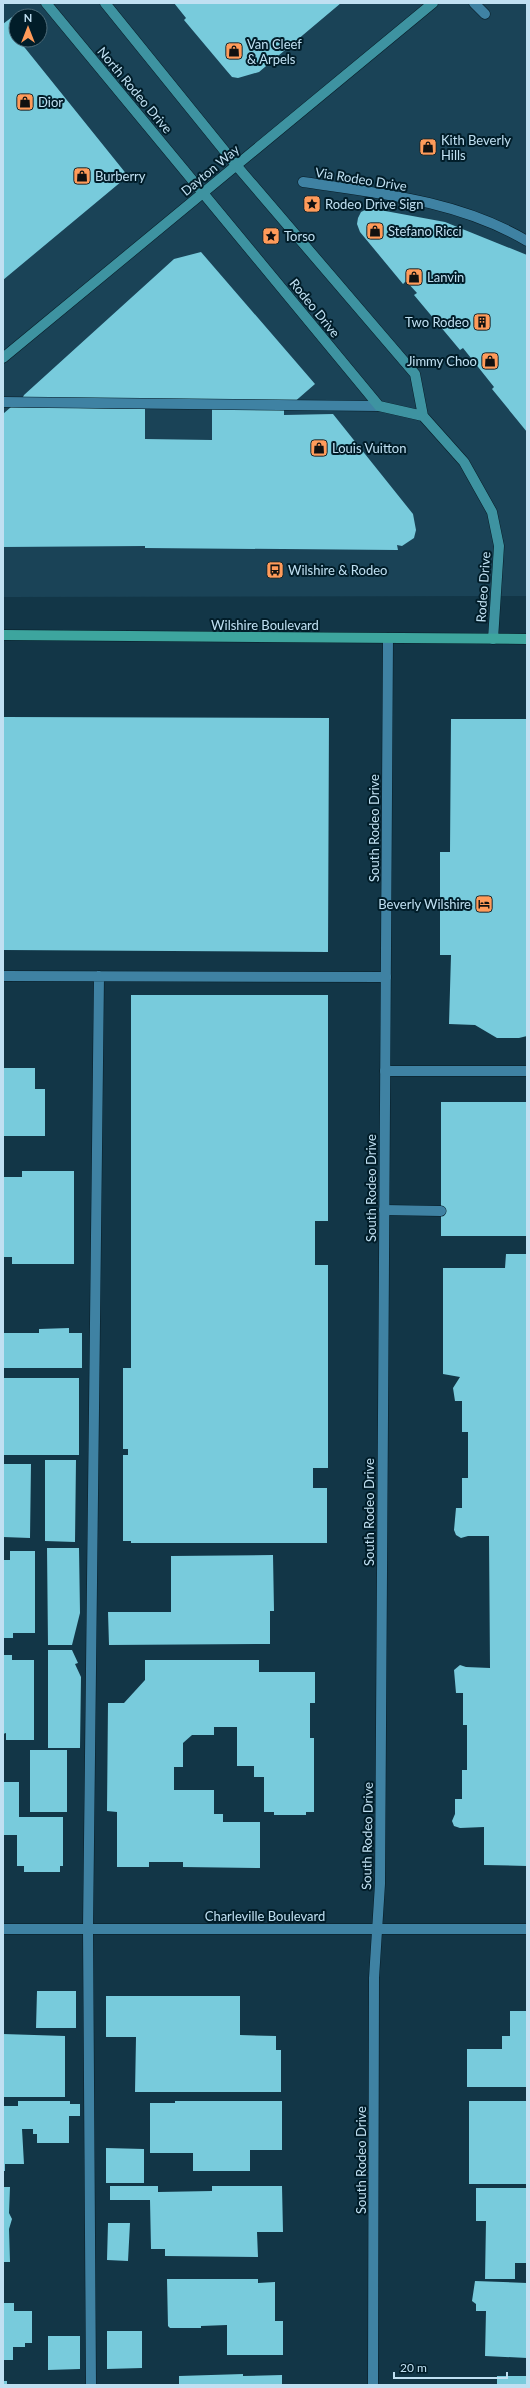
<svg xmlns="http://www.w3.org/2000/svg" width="530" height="2388" font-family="Lato,sans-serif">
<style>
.built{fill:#1a4357;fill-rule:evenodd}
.building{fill:#78cbdc}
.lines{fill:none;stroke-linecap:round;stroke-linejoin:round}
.lane-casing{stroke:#071c26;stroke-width:11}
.street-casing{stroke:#071c26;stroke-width:11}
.secondary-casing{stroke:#071c26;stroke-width:11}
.primary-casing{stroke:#071c26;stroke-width:11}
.lane{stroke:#3f82a3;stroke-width:10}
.street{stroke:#3f82a3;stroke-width:10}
.secondary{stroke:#3e93a1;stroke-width:10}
.primary{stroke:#3da59e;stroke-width:10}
.labels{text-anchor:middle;stroke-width:4;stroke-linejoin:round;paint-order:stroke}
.poi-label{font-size:13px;fill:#c0e0f2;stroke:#011d29;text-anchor:start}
.street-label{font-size:13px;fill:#c0e0f2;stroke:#011d29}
</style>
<rect width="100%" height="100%" fill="#123647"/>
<!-- built -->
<path class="built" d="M 3,3 L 527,3 L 527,596 L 3,597 ZM 16,16 L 40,16 L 40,40 L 16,40 Z"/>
<!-- building -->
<path class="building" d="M 174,3 L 341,3 L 259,72 L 238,78 L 232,77 L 226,70 L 184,20 L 186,18 Z
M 12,17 L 16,21 L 16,40 L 25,40 L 21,43 L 128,176 L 3,280 L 3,24 Z
M 369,208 L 445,222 L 527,255 L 527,432 L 492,389 L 494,387 L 463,348 L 460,350 L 414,295 L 417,293 L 406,281 L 403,284 L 360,232 L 357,224 L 358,218 L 361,212 Z
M 201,252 L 315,384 L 292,404 L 21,401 L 24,395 L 174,259 Z
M 11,407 L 145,409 L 145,439 L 212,440 L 212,409 L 284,409 L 284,415 L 333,414 L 413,514 L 416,530 L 414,538 L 402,546 L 397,545 L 398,550 L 145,548 L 145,546 L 3,547 L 3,414 Z
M 3,717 L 329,718 L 328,952 L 3,950 Z
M 451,719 L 527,719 L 527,1036 L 519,1038 L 497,1038 L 475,1025 L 449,1024 L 451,955 L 440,955 L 440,852 L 450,852 Z
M 131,995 L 328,995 L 328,1221 L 315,1221 L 315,1265 L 328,1265 L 328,1468 L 313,1468 L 313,1488 L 327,1488 L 327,1543 L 131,1543 L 131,1541 L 123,1541 L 123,1455 L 128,1455 L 128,1449 L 123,1449 L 123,1368 L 131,1368 Z
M 3,1068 L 35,1068 L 35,1089 L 45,1089 L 45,1136 L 3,1136 Z
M 441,1102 L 527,1102 L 527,1236 L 441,1236 Z
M 22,1171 L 74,1171 L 74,1264 L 12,1264 L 12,1257 L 3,1257 L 3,1177 L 22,1177 Z
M 506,1254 L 527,1254 L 527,1866 L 484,1865 L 484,1827 L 460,1828 L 454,1826 L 452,1821 L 455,1814 L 455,1799 L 462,1799 L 462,1770 L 467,1770 L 467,1725 L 463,1725 L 463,1693 L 456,1693 L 454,1670 L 460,1665 L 466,1667 L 490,1668 L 489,1536 L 468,1536 L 461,1538 L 456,1535 L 454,1530 L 456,1508 L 462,1508 L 462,1478 L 468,1478 L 468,1432 L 462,1432 L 462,1401 L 455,1401 L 453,1388 L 460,1377 L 443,1374 L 443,1268 L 505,1268 Z
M 69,1328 L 69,1333 L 82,1333 L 82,1368 L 3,1368 L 3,1333 L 39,1333 L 39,1329 Z
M 3,1378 L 79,1378 L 79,1455 L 3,1455 Z
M 45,1460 L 76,1460 L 75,1542 L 45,1541 Z
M 3,1464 L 31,1464 L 30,1538 L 3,1537 Z
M 47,1548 L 79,1548 L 80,1613 L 72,1645 L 48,1645 Z
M 10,1551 L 35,1551 L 35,1633 L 13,1633 L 13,1638 L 3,1638 L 3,1560 L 10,1560 Z
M 273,1555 L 274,1611 L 270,1611 L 270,1644 L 109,1645 L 108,1612 L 171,1612 L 171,1556 Z
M 48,1650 L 72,1650 L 78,1663 L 75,1664 L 81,1677 L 80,1748 L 48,1748 Z
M 3,1655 L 12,1655 L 12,1660 L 34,1660 L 34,1740 L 6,1740 L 6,1733 L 3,1734 Z
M 145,1660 L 259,1660 L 259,1672 L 315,1672 L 315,1703 L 310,1703 L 310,1738 L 314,1738 L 314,1812 L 306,1812 L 306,1815 L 274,1815 L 274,1812 L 264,1812 L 264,1777 L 254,1777 L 254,1766 L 237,1766 L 237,1727 L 214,1727 L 214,1735 L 192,1735 L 183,1743 L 183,1767 L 174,1767 L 174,1790 L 214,1790 L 214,1814 L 223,1814 L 223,1822 L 260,1822 L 260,1868 L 183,1867 L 183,1862 L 149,1862 L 149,1867 L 117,1867 L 117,1812 L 107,1811 L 108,1703 L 124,1703 L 145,1680 Z
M 30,1750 L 67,1750 L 67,1812 L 30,1812 Z
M 3,1782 L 19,1782 L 19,1817 L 63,1817 L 63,1866 L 60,1866 L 60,1872 L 24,1872 L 24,1866 L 17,1866 L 17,1835 L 3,1835 Z
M 37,1991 L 76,1991 L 76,2028 L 36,2028 Z
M 106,1996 L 240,1996 L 240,2035 L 276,2036 L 276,2050 L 281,2050 L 281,2092 L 135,2092 L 136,2037 L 106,2037 Z
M 510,2011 L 527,2011 L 527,2087 L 467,2087 L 467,2049 L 502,2049 L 502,2036 L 510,2036 Z
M 3,2034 L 65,2036 L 65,2097 L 3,2097 Z
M 18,2101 L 70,2101 L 70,2104 L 80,2104 L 80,2116 L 69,2116 L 69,2143 L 37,2143 L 37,2134 L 33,2134 L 33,2129 L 22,2129 L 24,2164 L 5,2164 L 5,2171 L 3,2171 L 3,2106 L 18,2106 Z
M 175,2101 L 282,2101 L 282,2150 L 250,2150 L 250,2171 L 193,2171 L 193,2153 L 150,2153 L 150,2103 L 175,2103 Z
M 469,2101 L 527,2101 L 527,2184 L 469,2184 Z
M 106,2148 L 144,2149 L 144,2183 L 106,2183 Z
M 110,2186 L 158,2186 L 158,2192 L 212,2191 L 212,2186 L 282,2186 L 283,2232 L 257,2232 L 258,2257 L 165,2256 L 165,2249 L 151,2249 L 150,2200 L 110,2200 Z
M 3,2187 L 10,2187 L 9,2213 L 12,2219 L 9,2229 L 10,2262 L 3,2262 Z
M 476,2188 L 527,2188 L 527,2263 L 515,2263 L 515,2279 L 485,2279 L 486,2221 L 476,2221 Z
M 108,2223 L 130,2223 L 128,2261 L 107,2260 Z
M 167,2279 L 258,2279 L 258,2283 L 275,2282 L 275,2321 L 283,2321 L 283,2355 L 227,2355 L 227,2325 L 201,2326 L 201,2328 L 170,2328 L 168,2326 Z
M 475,2281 L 527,2283 L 527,2358 L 485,2356 L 486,2311 L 476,2311 L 476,2304 L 472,2301 Z
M 3,2303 L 14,2303 L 14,2311 L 32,2311 L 32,2343 L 25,2343 L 25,2347 L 13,2347 L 13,2360 L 3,2360 Z
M 107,2331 L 142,2331 L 142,2368 L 107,2369 Z
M 48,2336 L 80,2336 L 80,2369 L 48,2370 Z
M 243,2374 L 243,2376 L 282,2375 L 282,2385 L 179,2385 L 179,2376 Z
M 497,2376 L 527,2376 L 527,2385 L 497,2385 Z
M 3,2381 L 7,2381 L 7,2385 L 3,2385 Z"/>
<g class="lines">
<defs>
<path id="lane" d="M 474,3 L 485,14
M 3,402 L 379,406
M 3,976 L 386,977
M 385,1071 L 527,1071
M 384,1210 L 441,1211
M 91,2385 L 88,1929 L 99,976"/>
<path id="street" d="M 303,182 C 379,193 460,201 527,241
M 3,1929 L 527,1929
M 373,2385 L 374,1978 L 380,1884 L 388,638"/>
<path id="secondary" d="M 46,3 L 379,406 L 423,416
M 105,3 L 236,165 L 415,374 L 423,416 L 464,462 L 492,512 L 499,546 L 493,639
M 3,358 L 433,3"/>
<path id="primary" d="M 3,635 L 527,639"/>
</defs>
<!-- lane casing -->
<use href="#lane" class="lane-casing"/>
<!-- street casing -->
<use href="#street" class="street-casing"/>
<!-- secondary casing -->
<use href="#secondary" class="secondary-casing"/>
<!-- primary casing -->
<use href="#primary" class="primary-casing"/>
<!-- lane -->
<use href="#lane" class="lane"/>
<!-- street -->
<use href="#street" class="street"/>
<!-- secondary -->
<use href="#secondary" class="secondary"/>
<!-- primary -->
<use href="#primary" class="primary"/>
</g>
<!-- icons -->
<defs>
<symbol id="shop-square" viewBox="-11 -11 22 22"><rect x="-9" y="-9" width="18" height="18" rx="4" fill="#ff9b5a" stroke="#011d29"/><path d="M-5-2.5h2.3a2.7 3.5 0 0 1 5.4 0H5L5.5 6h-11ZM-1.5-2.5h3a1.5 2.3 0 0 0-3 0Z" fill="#111"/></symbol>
<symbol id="sight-square" viewBox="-11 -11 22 22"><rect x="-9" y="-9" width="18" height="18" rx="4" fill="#ff9b5a" stroke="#011d29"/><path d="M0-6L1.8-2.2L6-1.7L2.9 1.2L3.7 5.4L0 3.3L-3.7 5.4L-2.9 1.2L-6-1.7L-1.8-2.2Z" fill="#111"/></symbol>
<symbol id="building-square" viewBox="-11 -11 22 22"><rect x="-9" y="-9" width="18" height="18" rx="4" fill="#ff9b5a" stroke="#011d29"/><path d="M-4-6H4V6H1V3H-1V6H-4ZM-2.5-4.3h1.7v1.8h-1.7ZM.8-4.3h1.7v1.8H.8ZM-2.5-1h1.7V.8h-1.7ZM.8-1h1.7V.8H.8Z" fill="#111"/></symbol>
<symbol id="bus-square" viewBox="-11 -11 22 22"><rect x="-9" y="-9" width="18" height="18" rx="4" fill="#ff9b5a" stroke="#011d29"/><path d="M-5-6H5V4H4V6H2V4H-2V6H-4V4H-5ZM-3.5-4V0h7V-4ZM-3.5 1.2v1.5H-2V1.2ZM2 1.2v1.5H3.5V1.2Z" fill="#111"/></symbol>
<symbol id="hotel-square" viewBox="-11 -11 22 22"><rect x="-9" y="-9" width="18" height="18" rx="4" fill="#ff9b5a" stroke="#011d29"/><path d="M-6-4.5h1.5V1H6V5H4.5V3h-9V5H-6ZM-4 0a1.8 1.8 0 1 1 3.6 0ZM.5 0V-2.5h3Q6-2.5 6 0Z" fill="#111"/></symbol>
</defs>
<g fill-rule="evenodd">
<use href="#shop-square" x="224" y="41" width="20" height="20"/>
<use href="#shop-square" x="15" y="92" width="20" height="20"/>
<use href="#shop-square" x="418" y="137" width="20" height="20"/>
<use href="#shop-square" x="72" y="166" width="20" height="20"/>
<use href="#sight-square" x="302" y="194" width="20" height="20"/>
<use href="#shop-square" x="365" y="221" width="20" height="20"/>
<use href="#sight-square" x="261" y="226" width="20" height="20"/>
<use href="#shop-square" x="404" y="267" width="20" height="20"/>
<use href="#building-square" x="472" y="312" width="20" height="20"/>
<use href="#shop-square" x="480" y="351" width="20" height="20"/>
<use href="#shop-square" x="309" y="438" width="20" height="20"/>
<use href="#bus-square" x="265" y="560" width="20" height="20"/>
<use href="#hotel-square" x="474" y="894" width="20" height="20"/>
</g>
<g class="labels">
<!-- poi labels -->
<g class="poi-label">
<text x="247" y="49">Van Cleef<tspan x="247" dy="15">&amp; Arpels</tspan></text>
<text x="38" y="107">Dior</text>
<text x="441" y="145">Kith Beverly<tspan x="441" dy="15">Hills</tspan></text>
<text x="95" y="181">Burberry</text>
<text x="325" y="209">Rodeo Drive Sign</text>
<text x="388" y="236">Stefano Ricci</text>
<text x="284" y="241">Torso</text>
<text x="427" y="282">Lanvin</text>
<text x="469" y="327" text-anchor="end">Two Rodeo</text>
<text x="477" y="366" text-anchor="end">Jimmy Choo</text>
<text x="332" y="453">Louis Vuitton</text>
<text x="288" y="575">Wilshire &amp; Rodeo</text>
<text x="471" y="909" text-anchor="end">Beverly Wilshire</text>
</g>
<!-- street labels -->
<g class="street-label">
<text transform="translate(135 90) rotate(50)" y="5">North Rodeo Drive</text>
<text transform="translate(210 170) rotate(-40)" y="5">Dayton Way</text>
<text transform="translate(361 179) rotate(9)" y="5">Via Rodeo Drive</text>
<text transform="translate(315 308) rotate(51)" y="5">Rodeo Drive</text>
<text transform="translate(483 587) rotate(-86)" y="5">Rodeo Drive</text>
<text x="265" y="630">Wilshire Boulevard</text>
<text transform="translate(374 828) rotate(-90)" y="5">South Rodeo Drive</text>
<text transform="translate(371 1188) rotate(-90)" y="5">South Rodeo Drive</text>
<text transform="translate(369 1512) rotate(-90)" y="5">South Rodeo Drive</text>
<text transform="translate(367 1836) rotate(-89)" y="5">South Rodeo Drive</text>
<text x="265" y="1921">Charleville Boulevard</text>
<text transform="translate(361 2160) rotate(-90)" y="5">South Rodeo Drive</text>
</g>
</g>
<!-- border -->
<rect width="530" height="2388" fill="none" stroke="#c0e0f2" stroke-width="8"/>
<!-- north arrow -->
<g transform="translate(28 28)"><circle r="19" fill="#011d29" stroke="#4d6b79"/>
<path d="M0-3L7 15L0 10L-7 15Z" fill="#ff9b5a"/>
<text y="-6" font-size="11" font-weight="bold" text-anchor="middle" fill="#c0e0f2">N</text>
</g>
<!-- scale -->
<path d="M394 2372v6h113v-6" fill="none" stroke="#c0e0f2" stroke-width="2"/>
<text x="400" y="2372" font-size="12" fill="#c0e0f2" stroke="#011d29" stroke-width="3" paint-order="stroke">20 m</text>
</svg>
